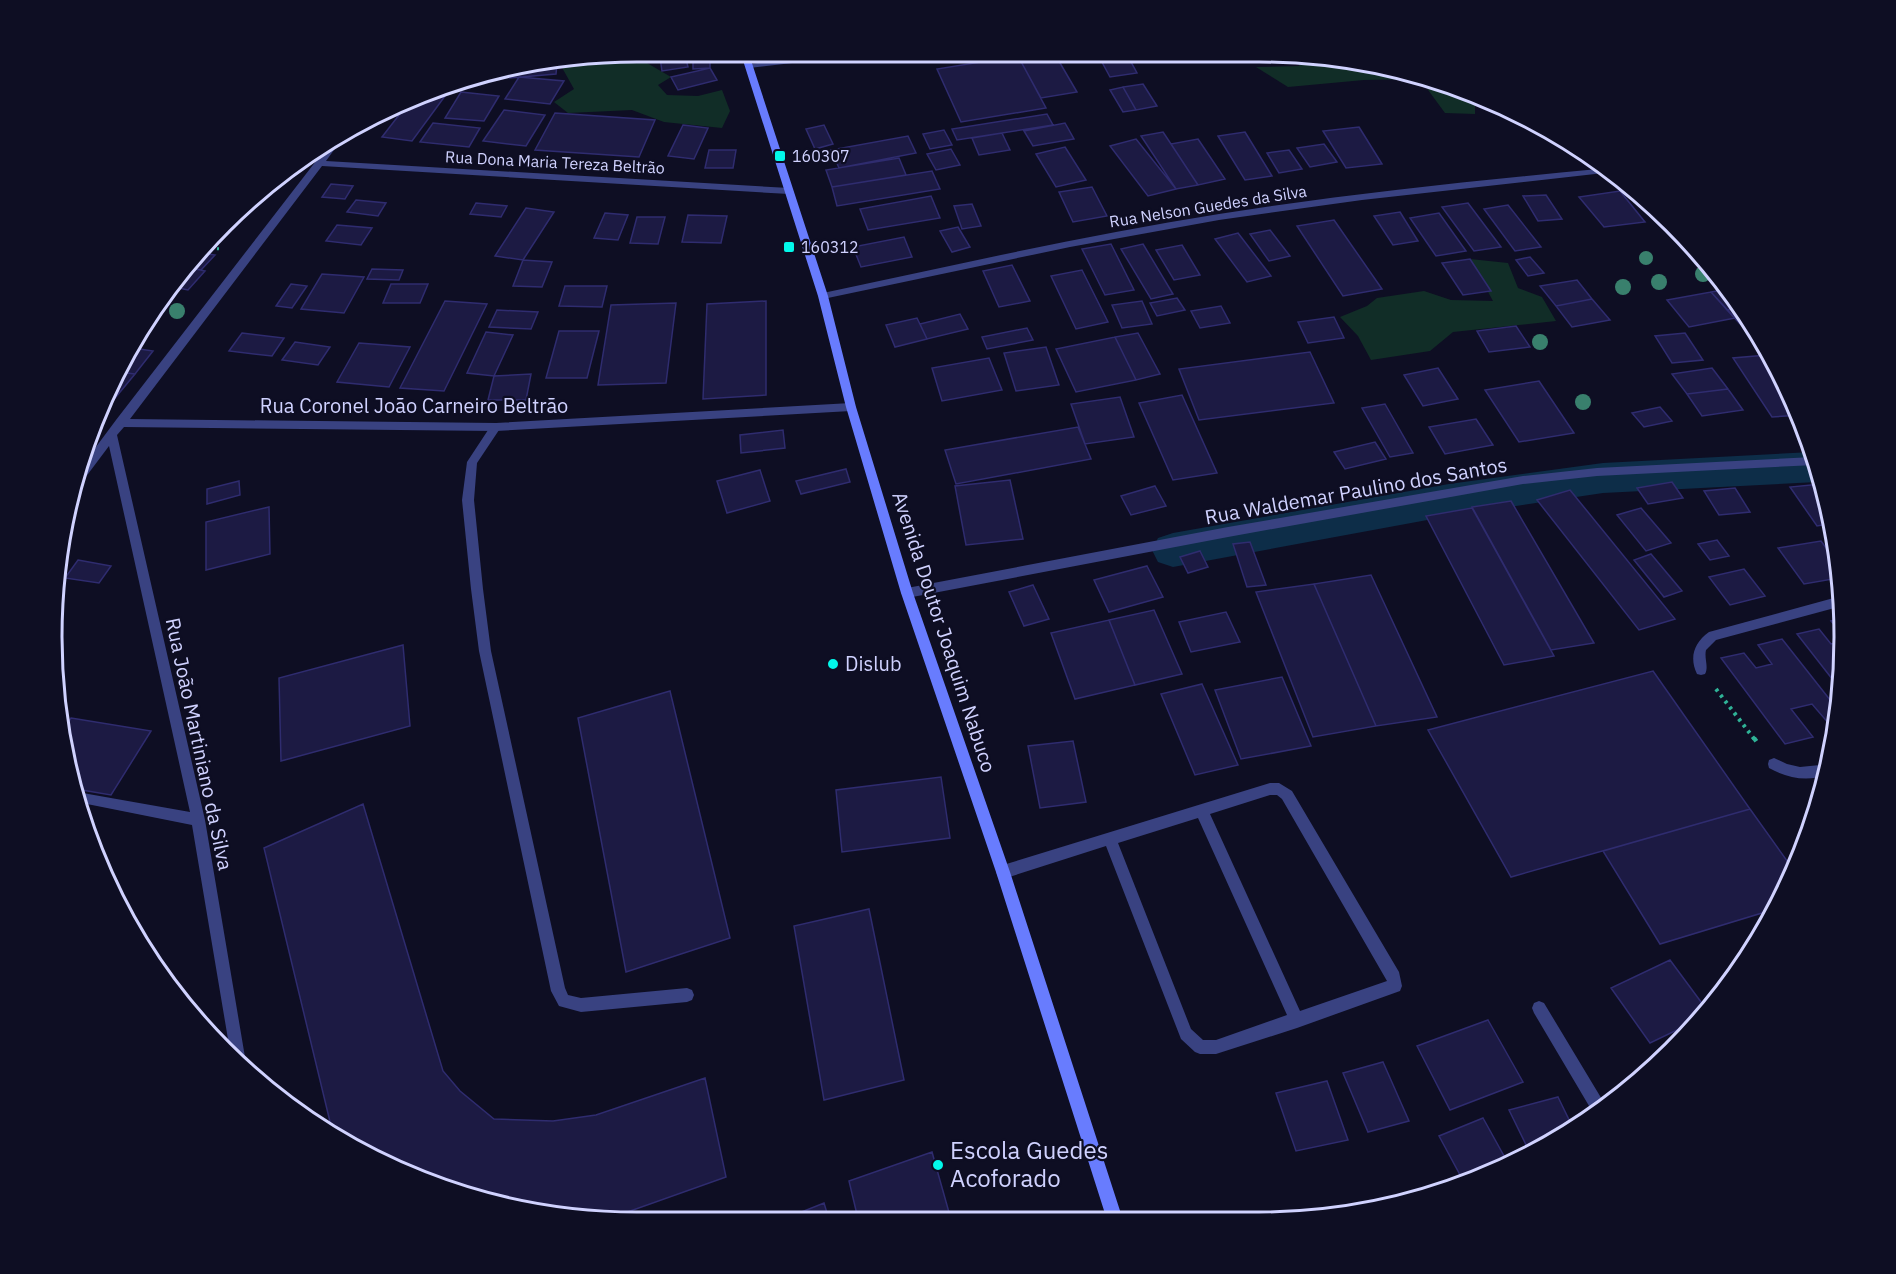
<svg xmlns="http://www.w3.org/2000/svg" width="1896" height="1274" font-family="'IBM Plex Sans',sans-serif">
<style>
.green{fill:#112d27}
.lines{fill:none;stroke-linecap:round;stroke-linejoin:round}
.canal{fill:#0d2d48;fill-rule:evenodd}
.building{fill:#1c1a43;stroke:#2f2c6f;stroke-width:1.5}
.path-far2{stroke:#2fb397;stroke-width:3;stroke-dasharray:2 3;stroke-linecap:butt}
.path-far1{stroke:#2fb397;stroke-width:4;stroke-dasharray:3 4.5;stroke-linecap:butt}
.path{stroke:#2fb397;stroke-width:4.5;stroke-dasharray:4 5;stroke-linecap:butt}
.service{fill:#394281;fill-rule:evenodd}
.minor{fill:#394281;fill-rule:evenodd}
.secondary{fill:#687cfe;fill-rule:evenodd}
.tree{fill:#39806d}
.poi-dot{fill:#02f8ea;stroke:#0e0e23;stroke-width:2}
.labels{text-anchor:middle;stroke-width:4.5;stroke-linejoin:round;paint-order:stroke}
.far-poi-label{font-size:16px;fill:#d0d2ff;stroke:#0e0e23;text-anchor:start}
.far-street-label{font-size:16px;fill:#d0d2ff;stroke:#0e0e23}
.street-label{font-size:20px;fill:#d0d2ff;stroke:#0e0e23}
.poi-label{font-size:20px;fill:#d0d2ff;stroke:#0e0e23;text-anchor:start}
.near-poi-label{font-size:24px;fill:#d0d2ff;stroke:#0e0e23;text-anchor:start}
.rim{fill:none;stroke:#d0d2ff;stroke-width:3}
</style>
<rect width="100%" height="100%" fill="#0e0e23"/>
<!-- green -->
<path class="green" d="M 637,51 L 651,51 L 647,63 L 671,77 L 658,85 L 667,95 L 698,96 L 722,90 L 730,111 L 722,128 L 664,122 L 632,110 L 568,113 L 554,102 L 574,89 L 560,64 Z
M 1304,55 L 1358,61 L 1374,68 L 1383,65 L 1475,97 L 1475,114 L 1445,113 L 1420,79 L 1364,80 L 1288,87 L 1256,67 L 1299,66 Z
M 1470,259 L 1508,263 L 1518,288 L 1542,297 L 1556,321 L 1453,332 L 1430,351 L 1371,360 L 1358,336 L 1340,317 L 1367,306 L 1377,298 L 1424,291 L 1451,300 L 1493,301 Z"/>
<g class="lines">
<!-- canal -->
<path class="canal" d="M 1812,452 L 1821,481 L 1817,482 L 1603,493 L 1449,516 L 1173,567 L 1158,562 L 1152,550 L 1158,538 L 1173,533 L 1449,484 L 1603,463 Z"/>
</g>
<!-- building -->
<path class="building" d="M 659,51 L 684,51 L 688,67 L 662,71 Z
M 693,51 L 710,51 L 710,68 L 693,69 Z
M 1053,51 L 1077,92 L 1041,98 L 1018,56 Z
M 1096,51 L 1125,51 L 1137,73 L 1110,77 Z
M 1018,56 L 1046,108 L 961,122 L 937,69 Z
M 557,64 L 556,74 L 510,78 L 511,72 Z
M 710,68 L 717,80 L 678,90 L 671,77 Z
M 519,77 L 564,81 L 550,104 L 505,99 Z
M 1143,84 L 1157,106 L 1136,110 L 1123,87 Z
M 1123,87 L 1136,110 L 1123,112 L 1110,90 Z
M 461,92 L 499,96 L 484,121 L 445,118 Z
M 426,93 L 445,96 L 412,141 L 382,137 L 409,102 Z
M 504,110 L 545,115 L 526,146 L 483,141 Z
M 555,113 L 655,120 L 639,157 L 535,150 Z
M 1047,114 L 1053,125 L 957,140 L 952,129 Z
M 433,123 L 480,128 L 469,147 L 420,142 Z
M 1065,123 L 1074,139 L 1033,146 L 1024,131 Z
M 683,125 L 708,128 L 694,159 L 668,156 Z
M 824,125 L 833,144 L 815,149 L 806,129 Z
M 1359,127 L 1382,164 L 1346,168 L 1323,131 Z
M 944,130 L 952,145 L 930,149 L 923,134 Z
M 1163,132 L 1171,144 L 1198,185 L 1176,189 L 1141,136 Z
M 1245,132 L 1272,176 L 1245,180 L 1218,136 Z
M 1002,133 L 1010,150 L 979,155 L 972,138 Z
M 908,136 L 916,153 L 839,168 L 831,150 Z
M 1136,139 L 1176,189 L 1148,196 L 1110,146 Z
M 1198,139 L 1225,179 L 1198,185 L 1171,144 Z
M 1324,144 L 1337,162 L 1310,167 L 1297,148 Z
M 1065,147 L 1086,180 L 1056,187 L 1036,154 Z
M 951,149 L 960,165 L 936,170 L 927,154 Z
M 709,150 L 736,150 L 733,168 L 705,168 Z
M 1289,150 L 1302,169 L 1279,173 L 1267,153 Z
M 899,158 L 906,175 L 832,187 L 826,170 Z
M 932,171 L 940,189 L 837,206 L 832,187 Z
M 331,184 L 353,186 L 345,199 L 322,197 Z
M 1092,187 L 1107,216 L 1073,222 L 1059,192 Z
M 1620,191 L 1645,222 L 1604,227 L 1579,197 Z
M 1546,195 L 1562,219 L 1538,221 L 1523,196 Z
M 931,196 L 940,218 L 868,230 L 860,209 Z
M 356,200 L 386,203 L 378,216 L 347,212 Z
M 476,203 L 507,206 L 501,217 L 470,214 Z
M 1468,203 L 1501,247 L 1474,251 L 1442,207 Z
M 972,204 L 981,226 L 962,229 L 954,206 Z
M 1508,205 L 1541,247 L 1515,251 L 1484,209 Z
M 526,208 L 554,212 L 523,260 L 495,256 Z
M 1400,212 L 1418,241 L 1393,245 L 1374,216 Z
M 605,213 L 628,215 L 618,240 L 594,238 Z
M 1439,213 L 1466,251 L 1436,256 L 1410,218 Z
M 688,215 L 727,216 L 721,243 L 682,242 Z
M 637,217 L 665,217 L 658,244 L 630,243 Z
M 1334,220 L 1382,289 L 1343,296 L 1297,226 Z
M 337,225 L 372,228 L 361,245 L 326,241 Z
M 958,227 L 970,247 L 952,252 L 940,231 Z
M 1270,230 L 1290,256 L 1269,261 L 1250,234 Z
M 1238,233 L 1271,276 L 1247,282 L 1215,239 Z
M 904,237 L 912,257 L 861,267 L 853,247 Z
M 1111,244 L 1134,290 L 1105,295 L 1082,249 Z
M 1143,244 L 1173,294 L 1151,299 L 1121,249 Z
M 1182,245 L 1200,275 L 1174,280 L 1156,250 Z
M 201,253 L 215,255 L 201,270 L 186,267 Z
M 1530,257 L 1544,273 L 1528,276 L 1516,260 Z
M 1470,259 L 1491,291 L 1463,295 L 1442,263 Z
M 523,260 L 552,262 L 542,287 L 513,286 Z
M 1012,265 L 1030,301 L 999,307 L 983,271 Z
M 186,267 L 205,271 L 188,290 L 169,286 Z
M 372,269 L 403,270 L 399,280 L 367,279 Z
M 1082,270 L 1108,322 L 1076,329 L 1051,276 Z
M 322,274 L 364,277 L 344,313 L 301,309 Z
M 1577,280 L 1592,299 L 1556,306 L 1540,286 Z
M 291,284 L 307,286 L 292,308 L 276,306 Z
M 391,284 L 428,284 L 420,303 L 383,303 Z
M 565,286 L 607,286 L 602,307 L 559,306 Z
M 1728,289 L 1742,307 L 1727,310 L 1711,292 Z
M 1711,292 L 1735,318 L 1689,327 L 1667,300 Z
M 1177,298 L 1185,310 L 1157,316 L 1150,303 Z
M 1592,299 L 1610,320 L 1572,327 L 1556,306 Z
M 445,301 L 487,304 L 444,391 L 400,388 Z
M 766,301 L 766,395 L 703,399 L 707,304 Z
M 1142,301 L 1152,324 L 1122,328 L 1112,305 Z
M 676,303 L 666,383 L 598,385 L 611,305 Z
M 1221,306 L 1230,323 L 1200,328 L 1191,311 Z
M 1742,307 L 1746,311 L 1752,322 L 1740,324 L 1727,310 Z
M 497,310 L 538,312 L 531,329 L 489,327 Z
M 960,314 L 968,329 L 927,339 L 920,324 Z
M 1334,317 L 1344,338 L 1308,343 L 1298,322 Z
M 917,318 L 927,339 L 895,347 L 886,325 Z
M 1516,326 L 1530,347 L 1489,352 L 1477,331 Z
M 1027,328 L 1033,340 L 987,349 L 982,337 Z
M 559,331 L 599,331 L 587,378 L 546,378 Z
M 486,332 L 513,335 L 494,376 L 467,373 Z
M 242,333 L 284,338 L 272,356 L 229,351 Z
M 1138,333 L 1160,374 L 1136,380 L 1115,337 Z
M 1685,333 L 1703,360 L 1672,363 L 1655,336 Z
M 1115,337 L 1136,380 L 1076,392 L 1056,349 Z
M 295,342 L 330,347 L 318,365 L 282,360 Z
M 359,343 L 410,347 L 389,387 L 337,382 Z
M 1046,347 L 1059,385 L 1016,391 L 1004,353 Z
M 133,348 L 153,351 L 135,374 L 119,372 Z
M 1310,352 L 1334,403 L 1199,420 L 1179,369 Z
M 1767,355 L 1780,375 L 1801,415 L 1772,417 L 1733,358 Z
M 989,358 L 1002,390 L 942,401 L 932,368 Z
M 1438,368 L 1458,399 L 1423,406 L 1404,375 Z
M 1712,368 L 1728,389 L 1687,394 L 1672,374 Z
M 119,372 L 135,374 L 101,415 L 95,415 Z
M 531,374 L 526,400 L 488,400 L 494,376 Z
M 1539,381 L 1574,433 L 1519,442 L 1485,390 Z
M 1728,389 L 1743,410 L 1702,416 L 1687,394 Z
M 1182,395 L 1217,473 L 1173,480 L 1139,403 Z
M 1120,397 L 1134,437 L 1085,444 L 1071,404 Z
M 1385,404 L 1413,453 L 1390,457 L 1362,408 Z
M 1660,407 L 1672,421 L 1644,427 L 1632,413 Z
M 1476,419 L 1493,445 L 1445,454 L 1429,427 Z
M 1078,427 L 1091,459 L 956,484 L 945,450 Z
M 783,430 L 785,448 L 741,453 L 740,435 Z
M 1375,442 L 1386,459 L 1345,469 L 1334,452 Z
M 846,469 L 850,482 L 801,494 L 796,481 Z
M 760,470 L 770,501 L 727,513 L 717,481 Z
M 1010,480 L 1023,539 L 966,545 L 955,486 Z
M 239,481 L 240,495 L 207,504 L 207,489 Z
M 1672,482 L 1683,498 L 1648,504 L 1637,488 Z
M 1821,484 L 1834,523 L 1817,526 L 1790,487 Z
M 1155,486 L 1166,506 L 1131,515 L 1121,496 Z
M 1735,488 L 1750,512 L 1719,515 L 1704,491 Z
M 1570,490 L 1675,619 L 1639,630 L 1537,500 Z
M 1511,501 L 1594,643 L 1551,650 L 1472,507 Z
M 269,507 L 270,554 L 206,570 L 206,522 Z
M 1472,508 L 1554,656 L 1504,665 L 1426,516 Z
M 1641,508 L 1671,543 L 1646,551 L 1617,515 Z
M 1717,540 L 1729,556 L 1710,560 L 1698,544 Z
M 1821,541 L 1838,564 L 1839,578 L 1804,584 L 1778,548 Z
M 1250,542 L 1266,585 L 1247,587 L 1233,544 Z
M 1200,551 L 1208,567 L 1188,573 L 1180,557 Z
M 1651,554 L 1682,591 L 1664,597 L 1634,560 Z
M 78,560 L 111,566 L 99,583 L 65,578 Z
M 1147,566 L 1163,597 L 1109,612 L 1094,580 Z
M 1744,569 L 1765,596 L 1730,605 L 1709,577 Z
M 1371,575 L 1437,717 L 1376,726 L 1314,584 Z
M 1314,584 L 1376,726 L 1313,737 L 1256,592 Z
M 1033,585 L 1049,619 L 1024,626 L 1009,592 Z
M 1154,610 L 1182,674 L 1135,685 L 1109,620 Z
M 1226,612 L 1240,642 L 1191,652 L 1179,622 Z
M 1843,618 L 1845,637 L 1845,638 L 1831,621 Z
M 1109,620 L 1135,685 L 1075,699 L 1051,633 Z
M 1819,629 L 1831,644 L 1845,641 L 1840,689 L 1797,634 Z
M 1782,639 L 1838,710 L 1836,732 L 1812,704 L 1791,709 L 1813,737 L 1785,744 L 1721,658 L 1744,653 L 1756,668 L 1772,664 L 1758,645 Z
M 403,645 L 410,726 L 281,761 L 279,678 Z
M 1653,671 L 1750,809 L 1511,877 L 1428,730 Z
M 1282,677 L 1311,746 L 1241,759 L 1215,690 Z
M 1202,684 L 1238,765 L 1195,775 L 1161,694 Z
M 670,691 L 730,938 L 626,972 L 578,718 Z
M 71,718 L 151,731 L 111,795 L 76,789 L 62,752 L 61,733 Z
M 1073,741 L 1086,802 L 1040,808 L 1028,746 Z
M 941,777 L 950,838 L 842,852 L 836,790 Z
M 363,804 L 443,1071 L 460,1091 L 494,1119 L 553,1121 L 596,1115 L 705,1078 L 726,1177 L 605,1220 L 523,1212 L 378,1162 L 332,1130 L 264,848 Z
M 1750,809 L 1795,872 L 1775,909 L 1660,944 L 1603,851 Z
M 869,909 L 904,1080 L 824,1100 L 794,926 Z
M 1670,960 L 1707,1010 L 1700,1019 L 1650,1043 L 1611,988 Z
M 1488,1020 L 1523,1082 L 1450,1110 L 1417,1046 Z
M 1383,1062 L 1409,1121 L 1368,1132 L 1343,1073 Z
M 1327,1081 L 1348,1140 L 1296,1151 L 1276,1093 Z
M 1558,1097 L 1574,1130 L 1530,1153 L 1509,1110 Z
M 1483,1118 L 1509,1165 L 1484,1178 L 1465,1184 L 1439,1136 Z
M 932,1152 L 952,1223 L 859,1223 L 849,1181 Z
M 824,1203 L 830,1223 L 774,1223 Z"/>
<g class="lines">
<!-- path-far2 -->
<path class="path-far2" d="M 207,248 L 221,249"/>
<!-- path-far1 -->
<path class="path-far1" d="M 1716,689 L 1755,740"/>
<!-- path -->
<path class="path" d="M 1754,738 L 1759,745"/>
<!-- service -->
<path class="service" d="M 496,423 L 501,427 L 477,463 L 474,500 L 483,589 L 491,651 L 565,988 L 568,995 L 581,998 L 687,988 L 692,990 L 694,995 L 692,1000 L 687,1002 L 581,1012 L 559,1006 L 551,991 L 479,651 L 471,589 L 462,500 L 467,462 L 492,424 Z
M 1270,783 L 1279,783 L 1292,791 L 1399,972 L 1402,986 L 1400,991 L 1297,1028 L 1216,1054 L 1200,1054 L 1195,1052 L 1181,1039 L 1106,846 L 1003,879 L 998,877 L 996,872 L 998,867 L 1003,865 ZM 1270,795 L 1277,795 L 1282,799 L 1387,981 L 1300,1011 L 1210,814 ZM 1198,818 L 1287,1015 L 1216,1040 L 1203,1040 L 1191,1029 L 1118,843 Z"/>
<!-- minor -->
<path class="minor" d="M 858,51 L 883,51 L 879,53 L 749,68 L 745,66 L 749,64 Z
M 343,134 L 344,136 L 326,161 L 789,188 L 793,191 L 789,194 L 322,166 L 130,419 L 496,423 L 851,403 L 856,407 L 851,411 L 496,431 L 124,427 L 117,435 L 205,820 L 246,1063 L 245,1067 L 231,1057 L 192,825 L 82,803 L 77,792 L 190,812 L 109,446 L 85,478 L 80,479 L 84,463 L 116,420 L 333,139 Z
M 1598,169 L 1604,173 L 1362,200 L 1219,220 L 1070,247 L 823,299 L 818,296 L 823,293 C 955,265 1086,235 1219,214 C 1345,194 1471,181 1598,169 Z
M 1814,457 L 1815,465 L 1597,476 L 1523,484 L 1228,537 L 907,598 L 903,596 L 901,593 L 903,590 L 907,588 L 1228,527 L 1523,476 L 1597,468 Z
M 1841,596 L 1842,606 L 1716,640 L 1706,650 C 1704,658 1709,667 1705,674 L 1701,675 L 1697,674 C 1689,657 1694,643 1709,632 Z
M 1774,758 L 1787,764 L 1800,767 L 1830,764 L 1826,775 C 1807,782 1787,778 1769,768 L 1768,764 L 1769,760 Z
M 1539,1001 L 1544,1003 L 1606,1106 L 1595,1116 L 1534,1013 L 1532,1008 L 1534,1003 Z"/>
<!-- secondary -->
<path class="secondary" d="M 740,51 L 748,51 L 828,296 L 856,407 L 913,593 L 1010,872 L 1124,1223 L 1108,1223 L 996,872 L 901,593 L 846,407 L 818,296 Z"/>
</g>
<!-- trees -->
<g class="tree">
<circle cx="1646" cy="258" r="7"/>
<circle cx="1703" cy="274" r="8"/>
<circle cx="1659" cy="282" r="8"/>
<circle cx="1623" cy="287" r="8"/>
<circle cx="177" cy="311" r="8"/>
<circle cx="1540" cy="342" r="8"/>
<circle cx="1583" cy="402" r="8"/>
</g>
<!-- markers -->
<g class="poi-dot">
<rect x="774" y="150" width="12" height="12" rx="3"/>
<rect x="783" y="241" width="12" height="12" rx="3"/>
<circle cx="833" cy="664" r="6"/>
<circle cx="938" cy="1165" r="6"/>
</g>
<g class="labels">
<!-- far-poi labels -->
<g class="far-poi-label">
<text x="792" y="162">160307</text>
<text x="801" y="253">160312</text>
</g>
<!-- far-street labels -->
<g class="far-street-label">
<text transform="translate(555 162) rotate(3)" y="6">Rua Dona Maria Tereza Beltrão</text>
<text transform="translate(1208 206) rotate(-9)" y="6">Rua Nelson Guedes da Silva</text>
</g>
<!-- street labels -->
<g class="street-label">
<text x="414" y="413">Rua Coronel João Carneiro Beltrão</text>
<text transform="translate(1356 491) rotate(-10)" y="7">Rua Waldemar Paulino dos Santos</text>
<text transform="translate(944 632) rotate(72)" y="7">Avenida Doutor Joaquim Nabuco</text>
<text transform="translate(199 744) rotate(78)" y="7">Rua João Martiniano da Silva</text>
</g>
<!-- poi labels -->
<g class="poi-label">
<text x="845" y="671">Dislub</text>
</g>
<!-- near-poi labels -->
<g class="near-poi-label">
<text x="950" y="1159">Escola Guedes<tspan x="950" dy="28">Acoforado</tspan></text>
</g>
</g>
<!-- crop -->
<path d="M0 0H1896V1274H0ZM637 62H1259A575 575 0 0 1 1834 637V637A575 575 0 0 1 1259 1212H637A575 575 0 0 1 62 637V637A575 575 0 0 1 637 62Z" fill="#0e0e23" fill-rule="evenodd"/>
<path class="rim" d="M637 62H1259A575 575 0 0 1 1834 637V637A575 575 0 0 1 1259 1212H637A575 575 0 0 1 62 637V637A575 575 0 0 1 637 62Z"/>
</svg>
